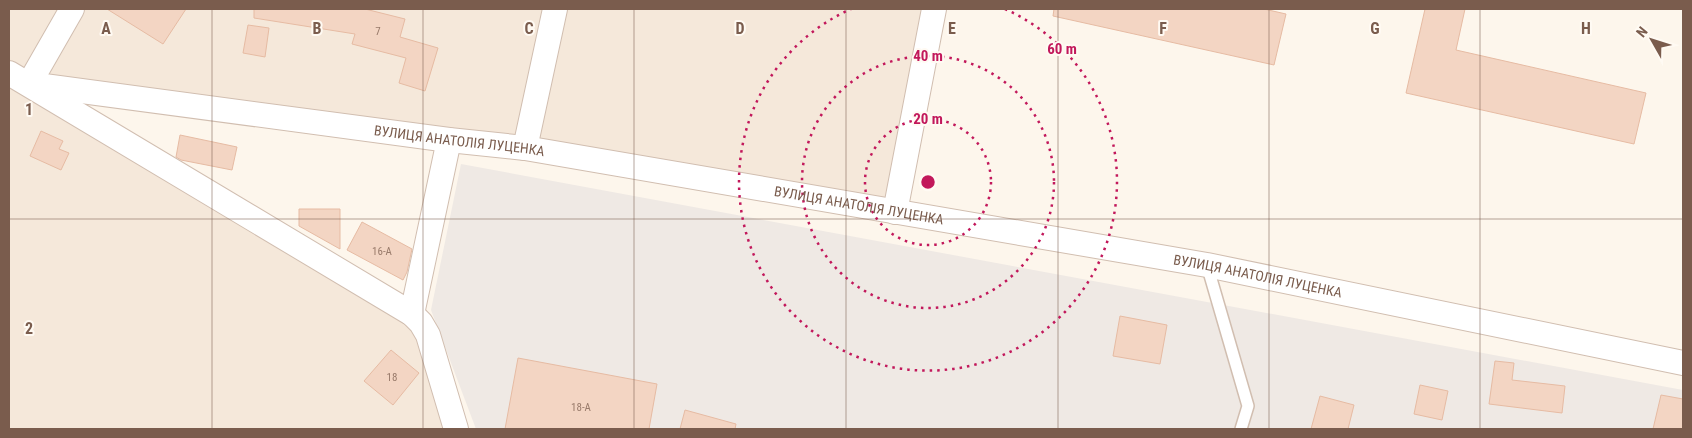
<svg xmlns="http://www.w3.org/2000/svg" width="1692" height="438" font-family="'Roboto Condensed',sans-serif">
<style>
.residential{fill:#f5e8da}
.industrial{fill:#efe9e4}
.building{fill:#f3d5c3;stroke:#e6bba3}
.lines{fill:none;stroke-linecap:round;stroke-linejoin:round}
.service-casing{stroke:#d1beb0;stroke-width:14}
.minor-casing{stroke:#d1beb0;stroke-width:26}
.service{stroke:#fff;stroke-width:11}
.minor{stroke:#fff;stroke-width:24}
.grid{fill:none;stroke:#7a5c4d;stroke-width:1;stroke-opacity:0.55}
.ring{fill:none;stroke:#c2185b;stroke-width:2.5;stroke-dasharray:2.5 5}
.labels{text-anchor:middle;stroke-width:4;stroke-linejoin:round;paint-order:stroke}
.number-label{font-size:11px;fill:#987a6a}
.street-label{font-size:14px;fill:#7a5c4d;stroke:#fffaf3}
.grid-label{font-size:16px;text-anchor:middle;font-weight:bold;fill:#7a5c4d;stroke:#fffaf3;stroke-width:4;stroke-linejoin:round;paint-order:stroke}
.centre{fill:#c2185b;stroke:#fffaf3;stroke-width:2.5}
.ring-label{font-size:15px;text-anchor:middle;font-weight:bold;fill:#c2185b;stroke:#fffaf3;stroke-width:4;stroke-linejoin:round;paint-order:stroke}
</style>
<rect width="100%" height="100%" fill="#fdf6ec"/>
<!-- residential -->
<path class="residential" d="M 9,9 L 934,9 L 895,212 L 30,84 L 412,314 L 456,429 L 9,429 Z"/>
<!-- industrial -->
<path class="industrial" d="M 461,164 L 1683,390 L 1683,429 L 476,429 L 431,310 Z"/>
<!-- building -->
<path class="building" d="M 107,9 L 186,9 L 163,44 Z
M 254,9 L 365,9 L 405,19 L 400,37 L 438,48 L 425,91 L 399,83 L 406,58 L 352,44 L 355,34 L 254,18 Z
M 1054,9 L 1264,9 L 1286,14 L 1274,65 L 1053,16 Z
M 1425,9 L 1465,9 L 1456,50 L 1646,93 L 1634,144 L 1406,93 Z
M 248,25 L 269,28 L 265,57 L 243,53 Z
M 41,131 L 63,141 L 59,149 L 69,153 L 61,170 L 30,156 Z
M 180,135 L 237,147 L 232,170 L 181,160 L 176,157 Z
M 299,209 L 340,209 L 340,249 L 299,226 Z
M 362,222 L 412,249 L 407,272 L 403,280 L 347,250 Z
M 1120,316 L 1167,325 L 1160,364 L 1113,356 Z
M 391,350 L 419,373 L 393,405 L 364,381 Z
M 518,358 L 657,384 L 649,429 L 505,429 Z
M 1495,361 L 1514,363 L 1512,380 L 1565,386 L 1562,413 L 1489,404 Z
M 1420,385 L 1448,391 L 1442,420 L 1414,414 Z
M 1661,395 L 1683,399 L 1683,429 L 1653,429 Z
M 1320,396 L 1354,405 L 1348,429 L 1311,429 Z
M 685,410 L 736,424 L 735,429 L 680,429 Z"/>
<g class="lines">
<defs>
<path id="service" d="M 1207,265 L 1248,406 L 1241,429"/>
<g id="minor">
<path d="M 9,73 L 412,314 L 421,323 L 428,335 L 456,429"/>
<path id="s1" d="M 29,84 L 449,140 L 525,148 L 1207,265 L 1683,363"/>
<path d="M 29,84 L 72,9"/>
<path d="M 525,148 L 555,9"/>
<path d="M 895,212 L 934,9"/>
<path d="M 412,314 L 449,140"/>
</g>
</defs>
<!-- service casing -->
<use href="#service" class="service-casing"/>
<!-- minor casing -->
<use href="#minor" class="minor-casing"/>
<!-- service -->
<use href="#service" class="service"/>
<!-- minor -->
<use href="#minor" class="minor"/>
</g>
<!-- grid -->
<path class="grid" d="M 212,9 L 212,429M 423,9 L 423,429M 634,9 L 634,429M 846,9 L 846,429M 1058,9 L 1058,429M 1269,9 L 1269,429M 1480,9 L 1480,429M 9,219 L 1683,219"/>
<!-- distance rings -->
<g class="ring">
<circle cx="928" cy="182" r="63"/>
<circle cx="928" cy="182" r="126"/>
<path d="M1005 9A189 189 0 1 1 851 9"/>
</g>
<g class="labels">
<!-- number labels -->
<g class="number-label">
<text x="378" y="35">7</text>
<text x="382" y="255">16-А</text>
<text x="392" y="381">18</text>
<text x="581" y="411">18-А</text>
</g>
<!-- street labels -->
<g class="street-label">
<text dy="5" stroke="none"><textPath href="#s1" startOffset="434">ВУЛИЦЯ АНАТОЛІЯ ЛУЦЕНКА</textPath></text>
<text dy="5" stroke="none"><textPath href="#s1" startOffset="839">ВУЛИЦЯ АНАТОЛІЯ ЛУЦЕНКА</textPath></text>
<text dy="5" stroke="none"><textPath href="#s1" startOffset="1244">ВУЛИЦЯ АНАТОЛІЯ ЛУЦЕНКА</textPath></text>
</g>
</g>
<g class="grid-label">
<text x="106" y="34">A</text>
<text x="317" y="34">B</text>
<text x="529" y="34">C</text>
<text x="740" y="34">D</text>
<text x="952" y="34">E</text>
<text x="1163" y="34">F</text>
<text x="1375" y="34">G</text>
<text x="1586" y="34">H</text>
<text x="29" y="115">1</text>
<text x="29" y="334">2</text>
</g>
<circle cx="928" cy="182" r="8" class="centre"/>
<g class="ring-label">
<text x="1062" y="54">60 m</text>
<text x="928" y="61">40 m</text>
<text x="928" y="124">20 m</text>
</g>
<!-- border -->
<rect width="1692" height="438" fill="none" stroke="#7a5c4d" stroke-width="20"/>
<!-- north arrow -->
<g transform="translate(1652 40) rotate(309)" stroke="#fffaf3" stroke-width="4" paint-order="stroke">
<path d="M0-4L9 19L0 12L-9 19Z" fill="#7a5c4d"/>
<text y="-8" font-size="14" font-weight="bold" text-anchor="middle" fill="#7a5c4d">N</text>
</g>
</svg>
